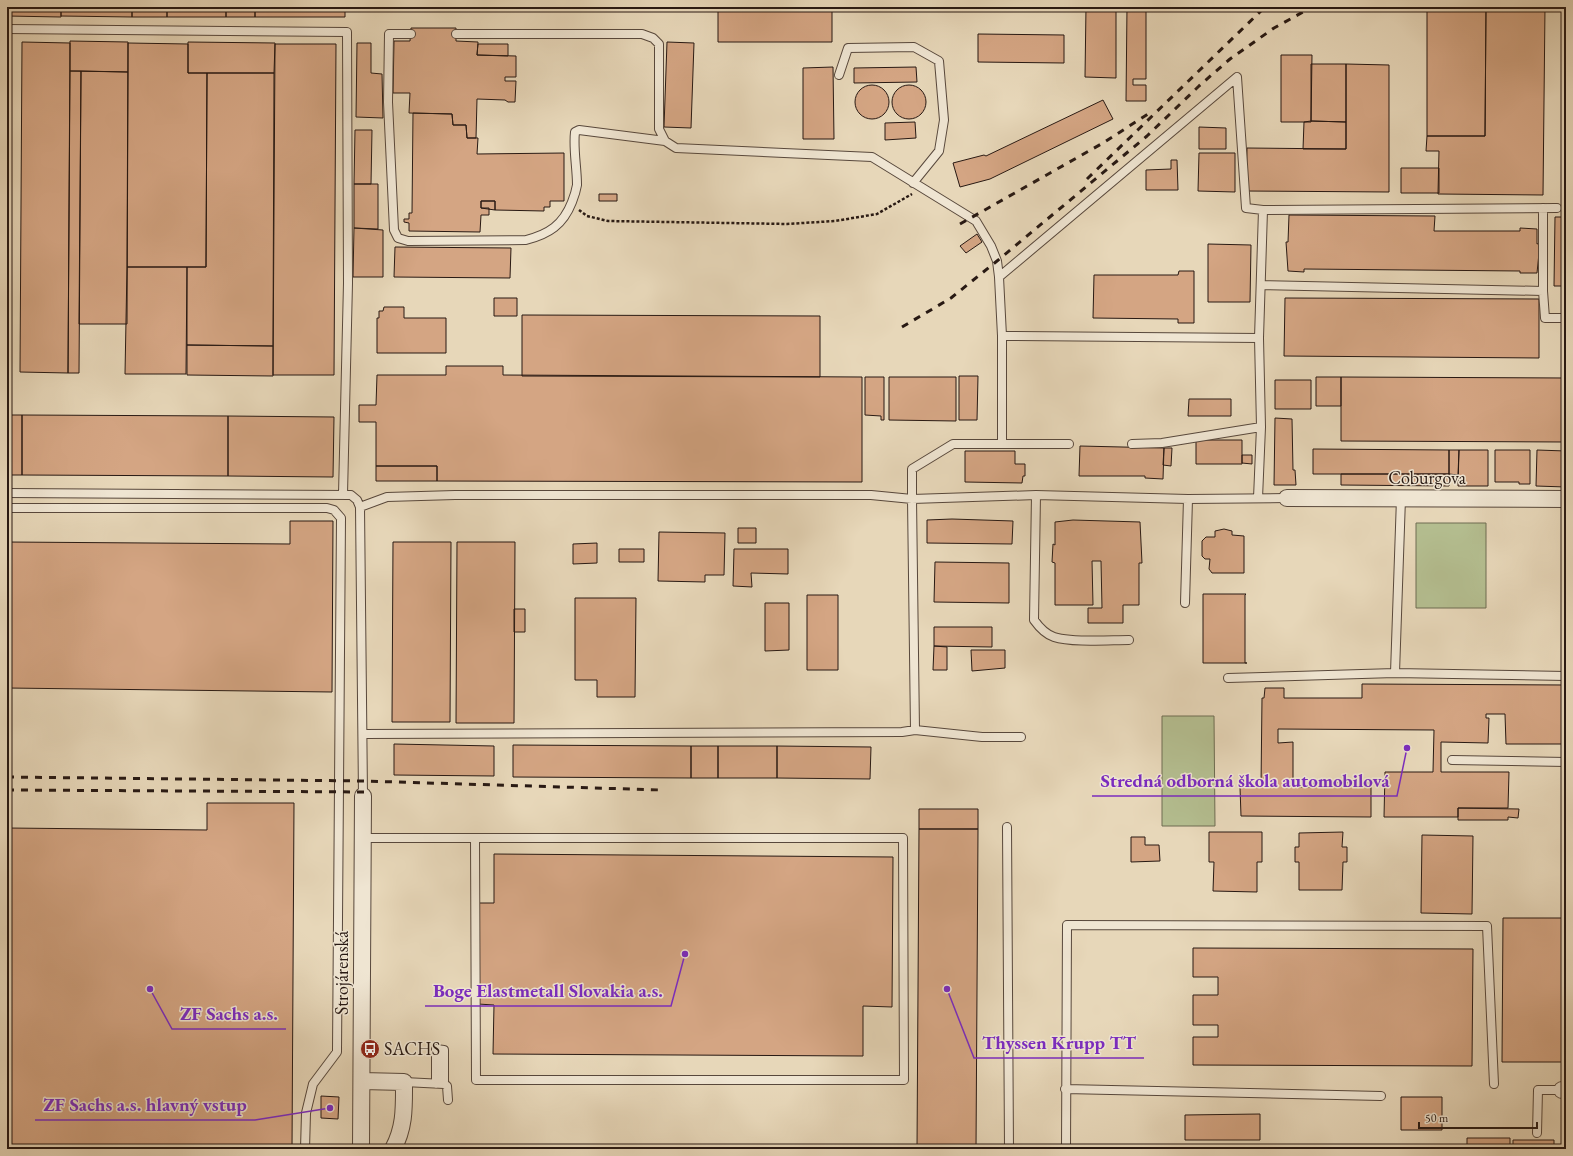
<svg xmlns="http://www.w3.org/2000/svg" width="1573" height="1156" font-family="'EB Garamond',serif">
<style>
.green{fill:#b4be90;stroke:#6e6c52}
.building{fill:#d4a583;stroke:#281913}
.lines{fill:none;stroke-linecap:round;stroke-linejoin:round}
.service-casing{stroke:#58483c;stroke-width:10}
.minor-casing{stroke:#58483c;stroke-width:18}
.path{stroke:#281913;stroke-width:2.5;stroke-dasharray:3 2;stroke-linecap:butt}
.service{stroke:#efe5d2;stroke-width:8}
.minor{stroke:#efe5d2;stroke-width:16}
.rail{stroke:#281913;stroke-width:3;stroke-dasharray:7 7;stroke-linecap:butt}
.labels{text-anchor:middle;stroke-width:3;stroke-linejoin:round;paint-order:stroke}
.street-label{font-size:18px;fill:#281913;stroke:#efe5d2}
.poi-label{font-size:18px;fill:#281913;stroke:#efe5d2;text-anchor:start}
.leader{fill:none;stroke:#7b2cbf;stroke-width:1.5}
.callout-dot{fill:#7b2cbf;stroke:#efe5d2;stroke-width:1.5}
.callout-label{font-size:19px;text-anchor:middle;font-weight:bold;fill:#7b2cbf;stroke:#efe5d2;stroke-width:3;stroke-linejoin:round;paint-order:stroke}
</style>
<rect width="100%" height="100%" fill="#e7d7b9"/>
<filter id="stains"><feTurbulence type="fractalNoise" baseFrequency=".005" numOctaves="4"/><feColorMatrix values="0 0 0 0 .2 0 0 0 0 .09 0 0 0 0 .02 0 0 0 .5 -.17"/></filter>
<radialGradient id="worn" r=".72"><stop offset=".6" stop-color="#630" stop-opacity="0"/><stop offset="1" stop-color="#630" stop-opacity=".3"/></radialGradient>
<!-- green -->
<path class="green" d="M 1416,523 L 1486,523 L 1486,608 L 1416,608 Z
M 1162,716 L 1214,716 L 1215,826 L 1162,826 Z"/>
<!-- building -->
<path class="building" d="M 7,7 L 61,7 L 61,17 L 7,16 Z
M 61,7 L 132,7 L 132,17 L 61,16 Z
M 132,7 L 167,7 L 167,17 L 132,17 Z
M 167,7 L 226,7 L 226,17 L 167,17 Z
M 226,7 L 255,7 L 255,17 L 226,17 Z
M 255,7 L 345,7 L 345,17 L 255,17 Z
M 1086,7 L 1116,7 L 1116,78 L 1085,77 Z
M 1127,7 L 1146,7 L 1146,79 L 1133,79 L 1133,85 L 1146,85 L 1146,101 L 1126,101 Z
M 1427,7 L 1486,7 L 1485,136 L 1427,136 Z
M 1486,7 L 1545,7 L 1543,195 L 1438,194 L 1439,151 L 1426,151 L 1427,136 L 1485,136 Z
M 1564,7 L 1566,7 L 1566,45 L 1564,45 Z
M 790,9 L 832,10 L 832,42 L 718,42 L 718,11 Z
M 411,28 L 456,28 L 456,41 L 478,42 L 477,55 L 516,56 L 516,77 L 505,77 L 505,81 L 516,81 L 515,102 L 508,102 L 505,100 L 477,99 L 476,138 L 467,138 L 466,125 L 453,125 L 452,114 L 409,113 L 410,93 L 393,93 L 394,41 L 410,41 Z
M 978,34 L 1064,35 L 1064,63 L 978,62 Z
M 70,41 L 128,42 L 128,72 L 70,71 Z
M 22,42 L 70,43 L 68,373 L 20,372 Z
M 188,42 L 275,43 L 274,73 L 188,73 Z
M 667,42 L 694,43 L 691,128 L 664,127 Z
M 128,43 L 188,44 L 188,73 L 207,73 L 206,267 L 127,267 Z
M 357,43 L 371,43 L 371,73 L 382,74 L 383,118 L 356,117 Z
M 275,44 L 336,44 L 334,375 L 273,375 Z
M 478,44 L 508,44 L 508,56 L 477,55 Z
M 1281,55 L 1312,55 L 1311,122 L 1281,122 Z
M 1311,64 L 1346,64 L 1346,122 L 1311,121 Z
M 1346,64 L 1389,65 L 1389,192 L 1246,191 L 1247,148 L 1346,149 Z
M 833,67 L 834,139 L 803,139 L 803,68 Z
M 916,67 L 917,82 L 854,83 L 854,68 Z
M 70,71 L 81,71 L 79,373 L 68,373 Z
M 81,71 L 128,72 L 127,324 L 79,324 Z
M 207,73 L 274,73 L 273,346 L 187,345 L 187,267 L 206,267 Z
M892 102a17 17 0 1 1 34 0a17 17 0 1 1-34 0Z
M855 102a17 17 0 1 1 34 0a17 17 0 1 1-34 0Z
M 1103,100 L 1113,119 L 990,179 L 960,187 L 953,163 L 984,155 L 986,156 Z
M 1563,107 L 1566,107 L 1566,123 L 1563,123 Z
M 413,113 L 452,114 L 453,125 L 466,125 L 467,138 L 478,138 L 477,154 L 564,153 L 564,201 L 550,201 L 550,207 L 544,207 L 544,211 L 495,210 L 495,201 L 481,201 L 481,208 L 489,208 L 489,215 L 481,215 L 480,232 L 409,231 L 409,223 L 404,222 L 404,219 L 409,219 L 409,213 L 412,213 Z
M 1311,121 L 1346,122 L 1346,149 L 1303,149 L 1304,122 Z
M 915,122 L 916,138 L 885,140 L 885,123 Z
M 1199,127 L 1226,128 L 1226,149 L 1199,149 Z
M 355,130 L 372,130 L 371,184 L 354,184 Z
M 1563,150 L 1566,150 L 1566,194 L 1563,194 Z
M 1199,153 L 1235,153 L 1235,192 L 1198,191 Z
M 1171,160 L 1177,160 L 1178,190 L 1146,190 L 1146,170 L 1171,169 Z
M 1401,168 L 1439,168 L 1439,193 L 1401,193 Z
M 354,184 L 378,184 L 378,229 L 354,228 Z
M 599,194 L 617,194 L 617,201 L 599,201 Z
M 481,201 L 495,201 L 495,210 L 481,208 Z
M 1289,215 L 1435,216 L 1434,231 L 1520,231 L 1520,228 L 1537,229 L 1537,244 L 1540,243 L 1537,273 L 1520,273 L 1520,271 L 1304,269 L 1304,272 L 1288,271 L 1286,242 L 1288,242 Z
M 1555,217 L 1566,217 L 1566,286 L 1554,286 Z
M 354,228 L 383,230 L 383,277 L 353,277 Z
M 977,234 L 982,242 L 966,253 L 960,246 Z
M 1208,244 L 1251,245 L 1250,302 L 1208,302 Z
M 395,247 L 511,248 L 510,278 L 394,277 Z
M 127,267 L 187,267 L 186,374 L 125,374 Z
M 1179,271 L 1194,271 L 1194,323 L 1178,323 L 1178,319 L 1093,318 L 1094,275 L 1178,275 Z
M 494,298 L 517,298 L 517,316 L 494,316 Z
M 1285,298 L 1539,299 L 1539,358 L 1284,356 Z
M 384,307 L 404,307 L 404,318 L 446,318 L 446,353 L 377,353 L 377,318 L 379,318 L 379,311 L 383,311 Z
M 522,315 L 820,316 L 820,377 L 522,376 Z
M 187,345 L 273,346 L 273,376 L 187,375 Z
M 446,366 L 503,366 L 503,375 L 862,377 L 862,482 L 437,481 L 437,466 L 376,466 L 376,422 L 359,422 L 359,405 L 376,405 L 377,375 L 446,375 Z
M 959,376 L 978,376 L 977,420 L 959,420 Z
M 865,377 L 884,377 L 884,420 L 881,420 L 881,416 L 865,415 Z
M 889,377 L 956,377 L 956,421 L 889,420 Z
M 1316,377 L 1341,377 L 1341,406 L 1316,406 Z
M 1341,377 L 1566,378 L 1566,442 L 1341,441 Z
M 1275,380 L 1311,380 L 1311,409 L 1275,409 Z
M 1189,399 L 1231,399 L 1231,416 L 1188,416 Z
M 7,415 L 22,415 L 22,475 L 7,475 Z
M 22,415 L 228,416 L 228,476 L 22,475 Z
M 228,416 L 334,417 L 333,477 L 228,476 Z
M 1275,418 L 1292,419 L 1293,470 L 1295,470 L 1296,485 L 1274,485 Z
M 1196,440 L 1242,440 L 1242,464 L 1196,464 Z
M 1080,446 L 1164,448 L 1163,479 L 1145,478 L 1145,476 L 1079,476 Z
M 1164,448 L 1172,448 L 1171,466 L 1163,465 Z
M 1313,449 L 1449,450 L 1449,474 L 1313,474 Z
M 1449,450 L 1459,450 L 1458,475 L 1449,474 Z
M 1459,450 L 1488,450 L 1488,486 L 1458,486 Z
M 1495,450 L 1530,450 L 1530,484 L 1519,484 L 1519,482 L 1495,482 Z
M 1537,450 L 1566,451 L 1566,487 L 1536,486 Z
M 965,451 L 1015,451 L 1015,464 L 1025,464 L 1025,476 L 1023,476 L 1022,483 L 965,482 Z
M 1242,455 L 1252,455 L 1252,464 L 1242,463 Z
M 376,466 L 437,466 L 437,481 L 376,481 Z
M 1341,474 L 1449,474 L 1449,486 L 1341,485 Z
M 952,519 L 1013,521 L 1012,544 L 927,543 L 927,520 Z
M 1073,520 L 1140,522 L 1142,563 L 1139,563 L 1139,605 L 1123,605 L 1123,623 L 1088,623 L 1088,608 L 1102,608 L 1101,561 L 1092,561 L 1093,605 L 1055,605 L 1055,563 L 1052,562 L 1053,544 L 1055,545 L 1055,522 Z
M 290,521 L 333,521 L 332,692 L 7,688 L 7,542 L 290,544 Z
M 738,528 L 756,528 L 756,543 L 738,543 Z
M 1224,529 L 1232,531 L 1232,535 L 1244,536 L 1244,573 L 1212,573 L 1209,569 L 1210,559 L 1205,559 L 1202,556 L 1202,541 L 1206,537 L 1215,537 L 1215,531 Z
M 659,532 L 725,533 L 724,575 L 705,575 L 705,582 L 658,581 Z
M 393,542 L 451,542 L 450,722 L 392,722 Z
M 457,542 L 515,542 L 514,723 L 456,723 Z
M 597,543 L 597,563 L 573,564 L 573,544 Z
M 619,549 L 644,549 L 644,562 L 619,562 Z
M 734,549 L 788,549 L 788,574 L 751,573 L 752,587 L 733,586 Z
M 935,562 L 1009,563 L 1009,603 L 934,602 Z
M 1203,594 L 1246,594 L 1245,595 L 1245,663 L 1247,663 L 1203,663 Z
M 807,595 L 838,595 L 838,670 L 807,670 Z
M 575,598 L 636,598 L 635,697 L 597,697 L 597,680 L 575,680 Z
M 765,603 L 789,603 L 789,650 L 765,651 Z
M 514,609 L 525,609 L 525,632 L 514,632 Z
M 934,627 L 992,627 L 992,647 L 934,646 Z
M 934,646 L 947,647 L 947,670 L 933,670 Z
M 971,650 L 1005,650 L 1005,668 L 972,671 Z
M 1362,684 L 1566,685 L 1566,744 L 1506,744 L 1505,714 L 1486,714 L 1486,718 L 1489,718 L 1488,743 L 1441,742 L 1441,772 L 1509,772 L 1508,808 L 1458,808 L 1458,817 L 1384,817 L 1385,772 L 1433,772 L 1434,730 L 1278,729 L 1278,743 L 1293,742 L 1293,787 L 1313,787 L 1314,782 L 1371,783 L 1371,817 L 1241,816 L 1240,787 L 1261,787 L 1262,698 L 1264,698 L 1265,688 L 1284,688 L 1284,698 L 1362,698 Z
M 394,744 L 494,746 L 494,776 L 394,775 Z
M 513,745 L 691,746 L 691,778 L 513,777 Z
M 691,746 L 718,746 L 718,778 L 691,778 Z
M 718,746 L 777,746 L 777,778 L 718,778 Z
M 777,746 L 871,747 L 870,779 L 777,778 Z
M 207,803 L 294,803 L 292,1149 L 7,1149 L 7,828 L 207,830 Z
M 1458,808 L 1519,809 L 1518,818 L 1508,817 L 1508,820 L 1458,820 Z
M 919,809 L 978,809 L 978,829 L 919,829 Z
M 919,829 L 978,829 L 976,1149 L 917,1149 Z
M 1209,832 L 1262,832 L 1262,862 L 1257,862 L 1257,892 L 1213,891 L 1214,862 L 1209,862 Z
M 1343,832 L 1342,847 L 1347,847 L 1347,862 L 1343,862 L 1342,890 L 1299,890 L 1299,862 L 1295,862 L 1295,847 L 1299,847 L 1299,833 Z
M 1422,835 L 1473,836 L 1472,914 L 1421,913 Z
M 1131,837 L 1145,837 L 1145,845 L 1159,845 L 1160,861 L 1131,862 Z
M 494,854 L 893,857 L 892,1007 L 863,1006 L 863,1056 L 493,1054 L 494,1005 L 478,1004 L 478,903 L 494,903 Z
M 1503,918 L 1563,918 L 1562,1062 L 1502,1062 Z
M 1193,948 L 1473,949 L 1472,1066 L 1193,1065 L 1193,1037 L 1218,1037 L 1218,1025 L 1193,1025 L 1193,995 L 1218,995 L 1218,977 L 1193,977 Z
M 321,1096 L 339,1097 L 338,1119 L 321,1118 Z
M 1401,1097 L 1442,1097 L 1442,1130 L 1401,1130 Z
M 1260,1114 L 1260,1140 L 1185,1140 L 1185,1115 Z
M 1467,1138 L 1510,1138 L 1510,1149 L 1467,1149 Z
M 1513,1140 L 1554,1140 L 1554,1149 L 1513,1149 Z"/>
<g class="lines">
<defs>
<path id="service" d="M 7,29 L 347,32 L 348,283 L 343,494
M 411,34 L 389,34 L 388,102 L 394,230 L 398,238 L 408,241 L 526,240 C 549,234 563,225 572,202 C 574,197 576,191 577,185 C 577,167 573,149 575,132 L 579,130 L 665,141
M 456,34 L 642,34 L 653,38 L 659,44 L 659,129 L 665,141 L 676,148 L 872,157 L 976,221 L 991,246 L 997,261 L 999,277 L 1237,77 L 1246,208 L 1263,210
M 839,75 L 848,48 L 914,47 L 939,61 L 944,120 L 939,151 L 913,183
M 1543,208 L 1543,291
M 999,277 L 1002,336 L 1002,443
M 1261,285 L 1543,291 L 1545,318 L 1566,318
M 1002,336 L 1259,338
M 1132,444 L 1162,443 L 1261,427
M 7,493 L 351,495 L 357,500 L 360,507 L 363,796
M 1036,495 L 1034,620 C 1039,627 1045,634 1054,637 C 1072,643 1110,640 1129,640
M 1258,498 L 1261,427 L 1259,338 L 1263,210 L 1557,208
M 360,507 L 387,497 L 455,495 L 871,495 L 912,499 L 912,469 L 953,444 L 1069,444
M 7,508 L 327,508 L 334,510 L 341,518 L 337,1052 L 313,1084 L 306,1113 L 305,1149
M 1185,603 L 1188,499
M 1395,673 L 1566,676
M 1228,678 L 1395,673 L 1401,498
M 915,730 L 982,737 L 1021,737
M 363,734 L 902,732 L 915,730 L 912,499 L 1036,495 L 1188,499 L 1287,498
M 1452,760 L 1566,762
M 1007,827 L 1009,1149
M 363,838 L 903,838 L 904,1080 L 476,1080 L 475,838
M 404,1082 L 444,1084 L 447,1086 L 448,1100
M 436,1084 L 436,1049 L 444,1050 L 444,1084
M 1065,1089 L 1381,1096
M 1537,1133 L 1538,1090 L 1562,1090
M 1066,1149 L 1067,925 L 1487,926 L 1494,1084"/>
<path id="minor" d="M 1287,498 L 1566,499
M 362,1081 L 404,1082 C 404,1107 405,1127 393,1149
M 1562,1090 L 1566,1090
M 361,1149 L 363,796"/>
</defs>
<!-- service casing -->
<use href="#service" class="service-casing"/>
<!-- minor casing -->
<use href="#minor" class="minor-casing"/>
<!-- path -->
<path class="path" d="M 579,210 L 587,216 L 608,221 L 787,224 L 835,221 L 877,214 L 912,194"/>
<!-- service -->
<use href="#service" class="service"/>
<!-- minor -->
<use href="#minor" class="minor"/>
<!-- rail -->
<path class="rail" d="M 1087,179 L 1265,7
M 960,224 L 1103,143 L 1148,114
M 902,327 L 951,298 L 997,261 L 1147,136 L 1199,86 L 1230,59 L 1274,28 L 1312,7
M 7,777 L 363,781 L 662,790
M 7,790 L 371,792"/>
</g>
<!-- icons -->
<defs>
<symbol id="bus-disc" viewBox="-11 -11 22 22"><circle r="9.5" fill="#8f2418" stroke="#efe5d2"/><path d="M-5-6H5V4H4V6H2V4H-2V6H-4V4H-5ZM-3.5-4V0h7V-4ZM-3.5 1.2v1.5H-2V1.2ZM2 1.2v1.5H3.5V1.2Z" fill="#fff"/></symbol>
</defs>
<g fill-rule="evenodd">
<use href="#bus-disc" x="359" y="1038" width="22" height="22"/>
</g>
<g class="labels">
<!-- street labels -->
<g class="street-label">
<text x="1427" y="484">Coburgova</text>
<text transform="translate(342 973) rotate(-90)" y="6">Strojárenská</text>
</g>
<!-- poi labels -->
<g class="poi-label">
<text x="384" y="1055">SACHS</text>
</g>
</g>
<!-- callouts -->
<path class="leader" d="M1407 748L1397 796H1092M685 954L671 1006H425M150 989L172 1029H286M947 989L974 1058H1144M330 1108L255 1120H35"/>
<g class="callout-dot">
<circle cx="1407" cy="748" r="4"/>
<circle cx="685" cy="954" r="4"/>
<circle cx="150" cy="989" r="4"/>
<circle cx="947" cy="989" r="4"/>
<circle cx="330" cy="1108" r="4"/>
</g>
<g class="callout-label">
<text x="1245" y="787">Stredná odborná škola automobilová</text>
<text x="548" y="997">Boge Elastmetall Slovakia a.s.</text>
<text x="229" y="1020">ZF Sachs a.s.</text>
<text x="1059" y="1049">Thyssen Krupp TT</text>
<text x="145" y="1111">ZF Sachs a.s. hlavný vstup</text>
</g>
<!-- margin -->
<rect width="1573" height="1156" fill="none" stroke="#e7d7b9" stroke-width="24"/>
<rect x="8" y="8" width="1557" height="1140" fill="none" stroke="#281913" stroke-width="2"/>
<rect x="12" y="12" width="1549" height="1132" fill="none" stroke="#281913"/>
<!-- scale -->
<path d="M1419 1122v6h118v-6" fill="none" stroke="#281913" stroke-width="2"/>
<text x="1425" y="1122" font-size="12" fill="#281913" stroke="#efe5d2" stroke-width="3" paint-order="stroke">50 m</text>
<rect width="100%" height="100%" filter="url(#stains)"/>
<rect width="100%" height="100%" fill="url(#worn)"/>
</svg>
